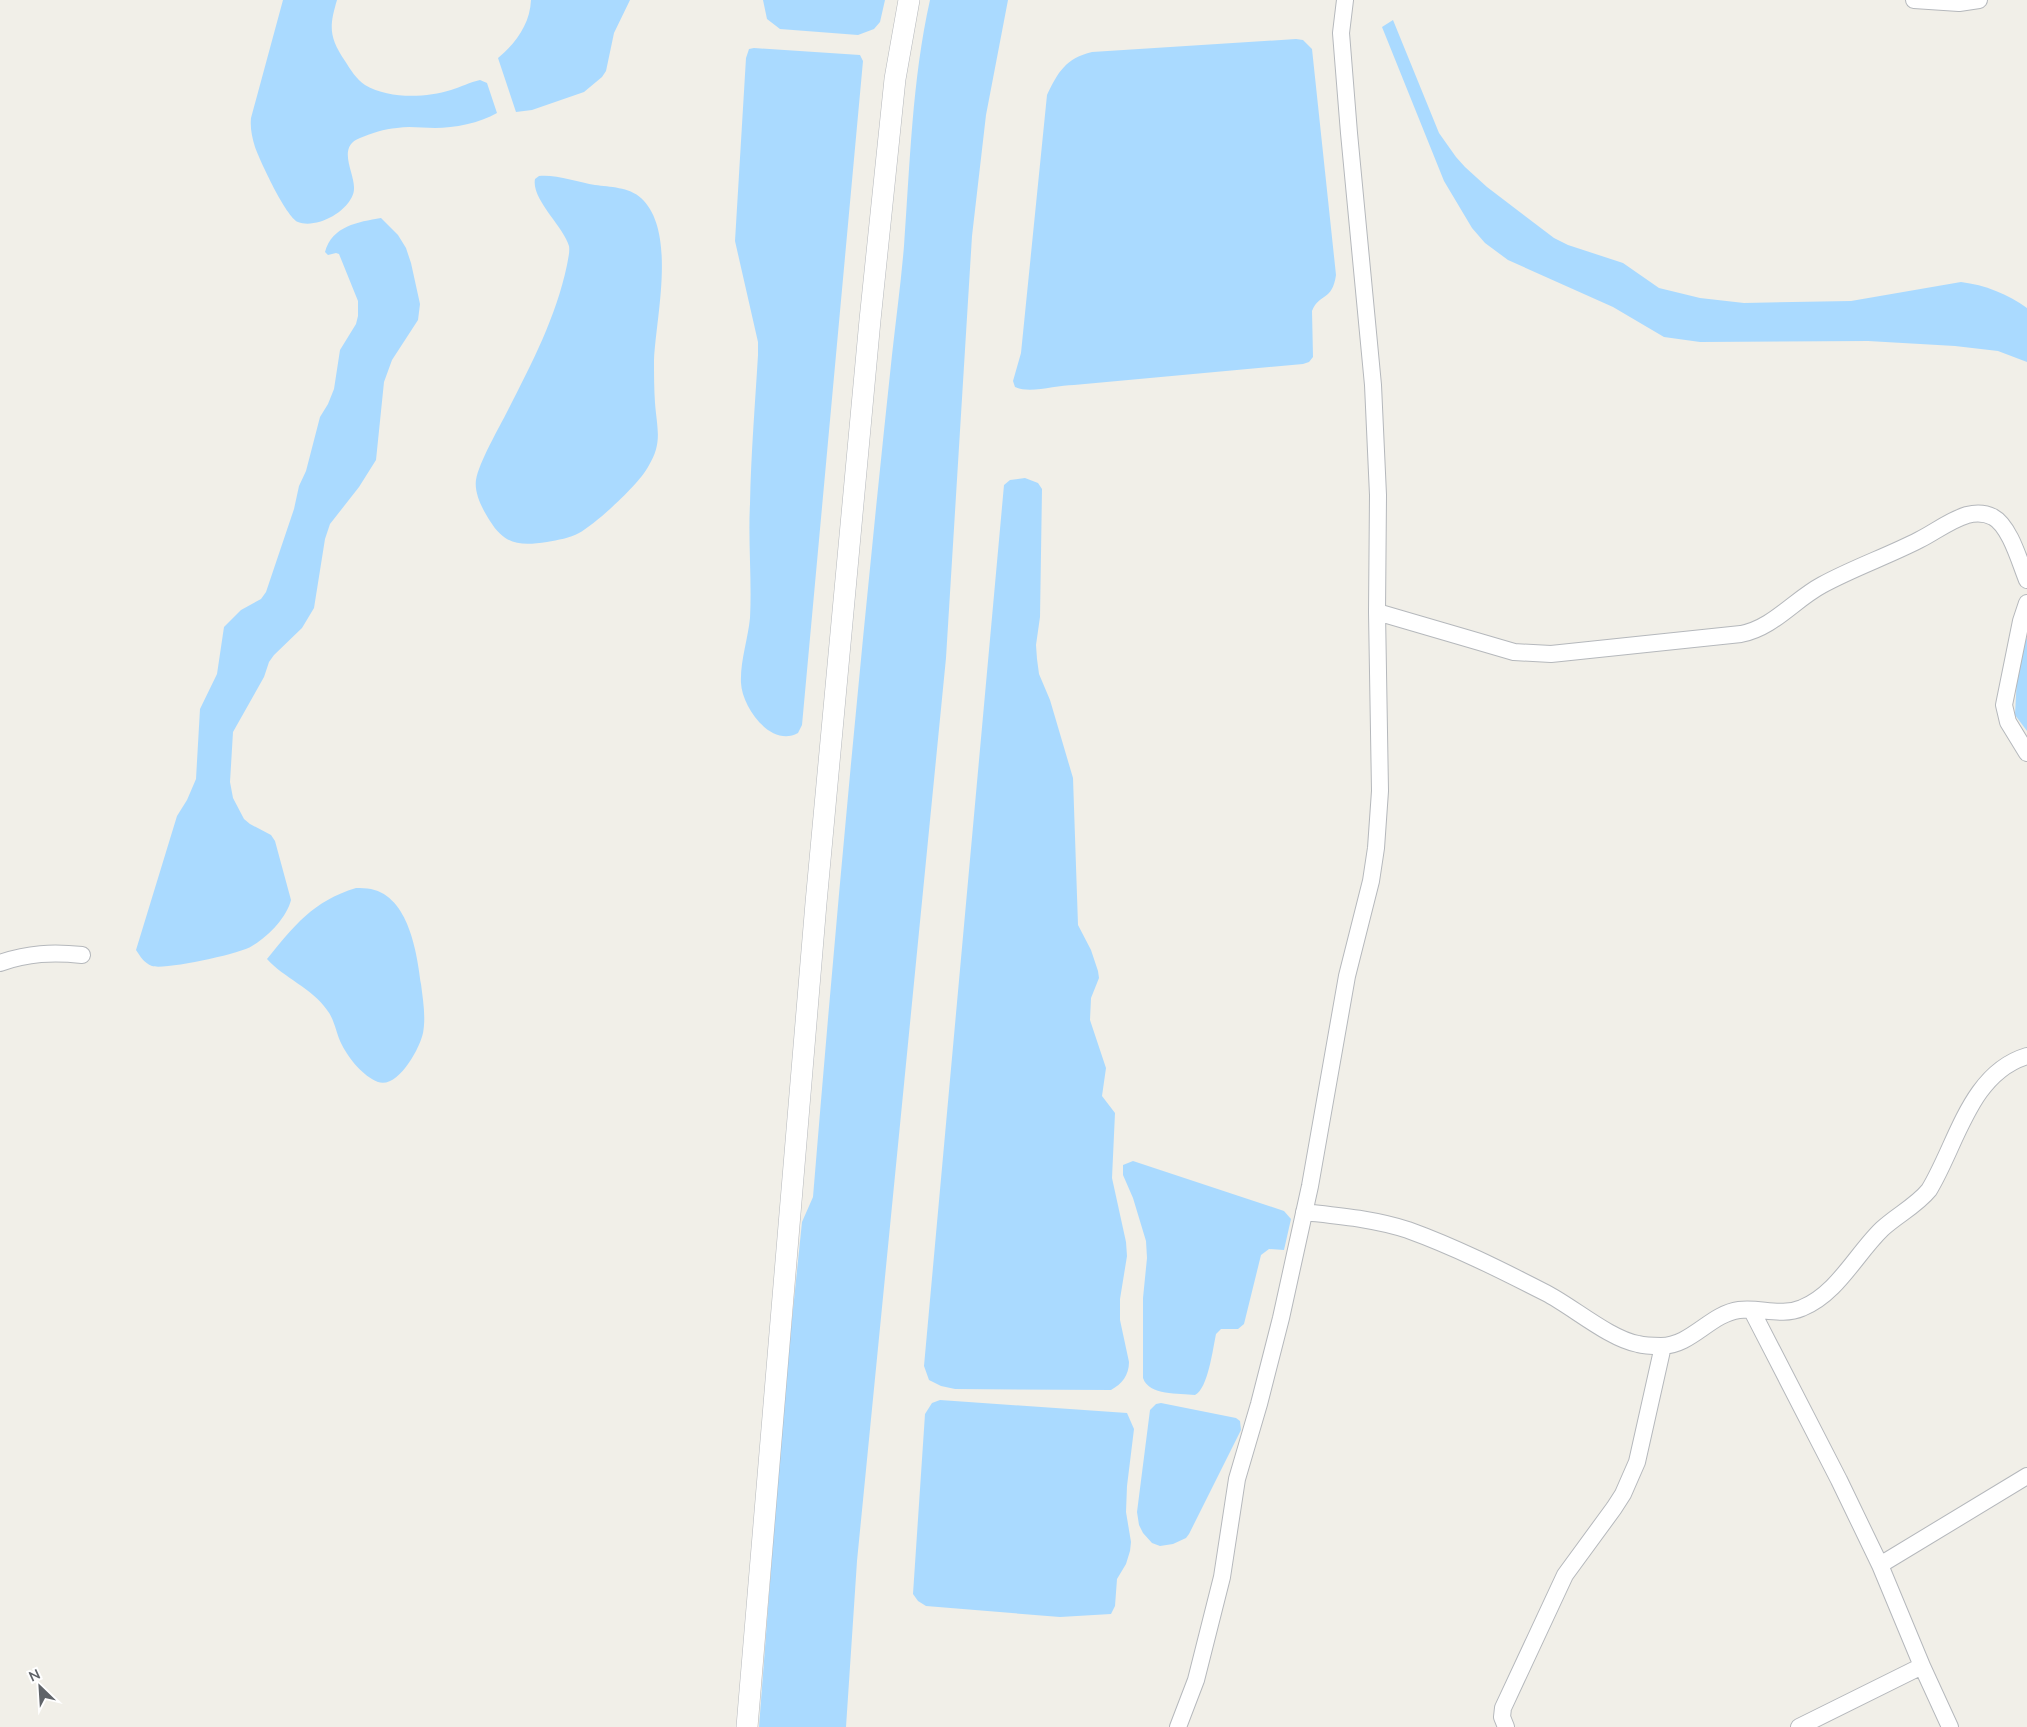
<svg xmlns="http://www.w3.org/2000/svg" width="2027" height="1727" font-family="Mulish,sans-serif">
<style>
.water{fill:#aadaff}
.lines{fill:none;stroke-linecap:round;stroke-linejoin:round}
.minor-casing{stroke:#b5b8bc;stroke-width:18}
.tertiary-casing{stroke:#b5b8bc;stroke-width:22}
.minor{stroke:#fff;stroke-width:16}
.tertiary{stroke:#fff;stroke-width:21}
</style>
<rect width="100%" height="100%" fill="#f1efe8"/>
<!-- water -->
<path class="water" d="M 283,0 L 337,0 C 329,27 329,37 345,61 C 350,69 357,80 365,85 C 389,99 425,98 451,90 C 461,87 470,82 480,80 L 487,83 L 497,113 C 480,123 454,128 435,128 C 422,128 409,126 397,128 C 384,129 372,133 360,138 C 336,147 355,173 354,189 C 354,200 340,213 331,217 C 322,222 308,226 298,222 C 286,217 260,161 255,147 C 252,137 250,128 251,118 Z
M 531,0 L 630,0 L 614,33 L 606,71 L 602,77 L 584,92 L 532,110 L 516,112 L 498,58 C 516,43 530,24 531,0 Z
M 763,0 L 885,0 L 880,22 L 874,29 L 858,35 L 780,29 L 767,19 Z
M 930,0 L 1008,0 L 986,115 L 972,236 L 946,658 L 857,1561 L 846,1727 L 759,1727 L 784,1397 L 802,1222 L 813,1197 C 836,916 862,635 892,355 C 896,319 901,282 904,246 C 910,165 912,80 930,0 Z
M 1393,20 L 1439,133 L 1456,157 L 1465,167 L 1487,187 L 1554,238 L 1568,245 L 1623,263 L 1659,288 L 1700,298 L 1744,303 L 1851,301 L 1961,282 C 1985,285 2008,294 2027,308 L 2027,362 L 1998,351 L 1955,346 L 1868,341 L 1700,342 L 1664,337 L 1613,307 L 1508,260 L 1485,243 L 1472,228 L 1444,181 L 1382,27 Z
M 1296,39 L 1303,40 L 1312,49 L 1336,275 C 1332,302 1320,292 1312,311 L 1313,357 L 1309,362 L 1303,364 L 1074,385 C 1056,385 1030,394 1015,387 L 1013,381 L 1021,353 L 1047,95 C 1058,72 1066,58 1092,52 Z
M 754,48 L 860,55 L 863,61 L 802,725 L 798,733 C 771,748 742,707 741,683 C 740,662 748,639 750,618 C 752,580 748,542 750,504 C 751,454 755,405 758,355 L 758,342 L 735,241 L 746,58 L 749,49 Z
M 539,176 C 554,174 579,182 595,185 C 610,187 629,187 641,198 C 677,231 656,316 654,360 C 654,374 654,389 655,403 C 657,429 663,443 648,467 C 638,485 597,523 579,533 C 570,538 558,540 547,542 C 520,546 505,545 490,521 C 483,510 474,494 476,480 C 479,462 499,428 508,410 C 532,363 556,317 567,265 C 568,259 570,252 569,246 C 564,227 531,199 535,179 Z
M 381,218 L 398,235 L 406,248 L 411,263 L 420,304 L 418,320 L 392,360 L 384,382 L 376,460 L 359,487 L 330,524 L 325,539 L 314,608 L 302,628 L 274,655 L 269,662 L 264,677 L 233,732 L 230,782 L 233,798 L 244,819 L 250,824 L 271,835 L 275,841 L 291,900 C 287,917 268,937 252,946 C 240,954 165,970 152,966 C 144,963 140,956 136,950 L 177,816 L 187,800 L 196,779 L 200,709 L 217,674 L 224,627 L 241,610 L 261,599 L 266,592 L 294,509 L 299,486 L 306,471 L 320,417 L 328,404 L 334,389 L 340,350 L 356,324 L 358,316 L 358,301 L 339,254 L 336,253 L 328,255 L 325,252 C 332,226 358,222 381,218 Z
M 1025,478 L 1038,483 L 1042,489 L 1040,617 L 1036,645 L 1037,659 L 1039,674 L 1050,700 L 1073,778 L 1078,925 L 1091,950 L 1098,971 L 1099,978 L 1091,998 L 1090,1020 L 1106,1068 L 1102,1096 L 1115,1113 L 1112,1178 L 1126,1242 L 1127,1256 L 1120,1299 L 1120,1320 L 1129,1362 C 1129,1375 1122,1384 1111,1390 L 955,1389 L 941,1386 L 929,1380 L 924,1366 L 1004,485 L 1010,480 Z
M 2027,637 L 2027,731 L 2015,715 L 2018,658 Z
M 356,888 C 361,888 366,888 371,889 C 409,897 417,953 421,984 C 423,1000 426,1017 423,1033 C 420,1048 398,1089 378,1082 C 363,1076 349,1059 342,1045 C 336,1034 335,1020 327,1010 C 312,988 284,978 267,959 C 294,926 313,901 356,888 Z
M 1133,1161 L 1284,1211 L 1291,1219 L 1284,1250 L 1269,1249 L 1261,1255 L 1244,1324 L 1238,1329 L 1221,1329 L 1216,1334 C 1213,1348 1208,1389 1195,1395 C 1179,1393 1149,1396 1143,1378 L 1143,1298 L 1147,1258 L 1146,1241 L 1133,1198 L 1123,1175 L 1123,1165 Z
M 940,1400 L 1127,1413 L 1134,1429 L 1127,1486 L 1126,1512 L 1131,1542 L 1130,1551 L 1126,1564 L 1117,1579 L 1115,1606 L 1111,1614 L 1060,1617 L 926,1606 L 918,1601 L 913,1594 L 925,1414 L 932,1403 Z
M 1161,1403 L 1236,1418 L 1240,1421 L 1241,1430 L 1189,1534 L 1186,1538 L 1173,1544 L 1160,1546 L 1152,1543 L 1143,1533 L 1139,1525 L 1137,1512 L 1150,1410 L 1156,1404 Z"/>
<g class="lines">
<defs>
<path id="minor" d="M 1914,0 L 1959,3 L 1979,0
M 2027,603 L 2021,621 L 2004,705 L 2008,722 L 2027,753
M 1377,612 L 1514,652 L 1551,654 L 1741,634 C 1773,628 1794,600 1822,585 C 1853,568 1888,556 1919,540 C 1935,532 1950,520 1967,515 C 1975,513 1985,513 1993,517 C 2010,526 2020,563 2027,580
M 0,963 C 28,953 53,952 82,955
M 1304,1212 C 1339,1216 1375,1219 1408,1230 C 1455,1247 1501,1270 1546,1293 C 1573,1307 1610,1339 1638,1344 C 1645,1346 1654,1346 1661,1346 C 1691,1346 1710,1314 1739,1310 C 1760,1307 1781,1317 1802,1308 C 1837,1294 1856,1254 1882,1229 C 1897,1215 1916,1206 1929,1190 C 1957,1144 1970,1073 2027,1056
M 1752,1311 L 1839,1480 L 1880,1565
M 1922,1666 L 1950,1727
M 1178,1727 L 1196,1680 L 1222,1577 L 1237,1479 L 1259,1404 L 1281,1318 L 1310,1186 L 1347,976 L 1371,881 L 1376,848 L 1380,791 L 1377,612 L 1378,495 L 1373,385 L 1349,133 L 1341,33 L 1345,0
M 1506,1727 L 1502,1717 L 1503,1708 L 1565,1575 L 1614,1508 L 1623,1494 L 1637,1462 L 1663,1346
M 1799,1727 L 1922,1666 L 1880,1565 L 2027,1476"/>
<path id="tertiary" d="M 747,1727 L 816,903 L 870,320 L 895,79 L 909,0"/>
</defs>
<!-- minor casing -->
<use href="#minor" class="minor-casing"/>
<!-- tertiary casing -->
<use href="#tertiary" class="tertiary-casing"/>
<!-- minor -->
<use href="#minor" class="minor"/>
<!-- tertiary -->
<use href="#tertiary" class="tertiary"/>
</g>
<!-- north arrow -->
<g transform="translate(40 1687) rotate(335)" stroke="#ffffff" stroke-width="4" paint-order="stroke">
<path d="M0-4L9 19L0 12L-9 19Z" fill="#5f6368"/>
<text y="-8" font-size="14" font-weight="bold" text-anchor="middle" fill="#5f6368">N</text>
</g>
</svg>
